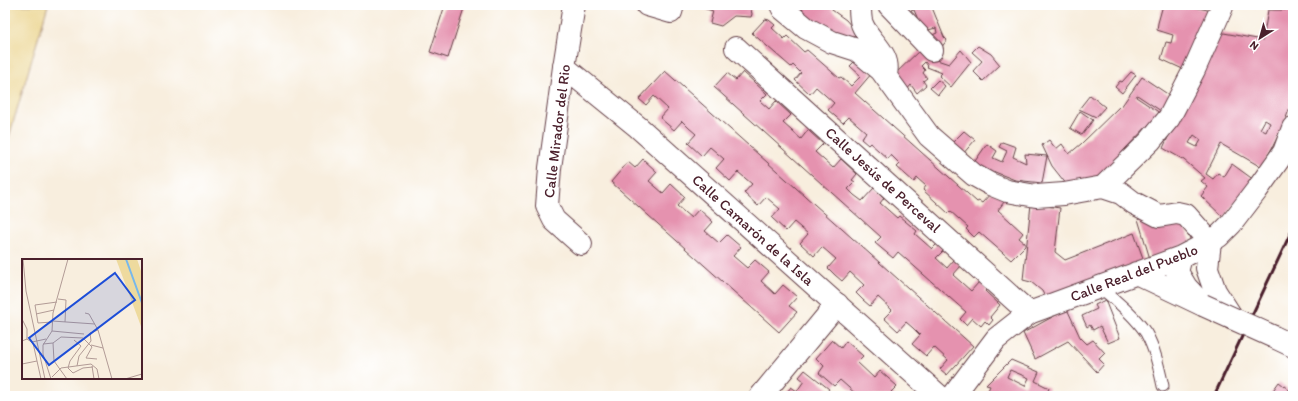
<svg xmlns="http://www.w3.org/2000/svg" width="1298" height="401" font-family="Itim,sans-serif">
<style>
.sand{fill:#eeda9e;stroke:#9c7c64}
.building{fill:#e592af;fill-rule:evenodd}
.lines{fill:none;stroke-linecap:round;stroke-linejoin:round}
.lane-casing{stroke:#643e46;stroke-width:13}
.street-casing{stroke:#643e46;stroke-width:24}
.secondary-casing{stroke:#643e46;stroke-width:24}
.lane{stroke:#fff;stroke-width:11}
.street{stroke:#fff;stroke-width:22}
.secondary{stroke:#fff;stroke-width:22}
.rail{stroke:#4a1f2b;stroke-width:3}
.secondary-bridge-casing{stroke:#643e46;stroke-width:24;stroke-linecap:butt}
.secondary-bridge{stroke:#fff;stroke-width:22}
.labels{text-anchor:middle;stroke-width:3;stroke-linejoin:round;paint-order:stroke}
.street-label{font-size:15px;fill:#4a1f2b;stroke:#fff}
.inset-river{fill:none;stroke:#77b8eb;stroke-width:2}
.inset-road{fill:none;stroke:#b29b96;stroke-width:1}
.view{fill:#1d4ed8;fill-opacity:0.15;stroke:#1d4ed8;stroke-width:2}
.inset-edge{fill:none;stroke:#4a1f2b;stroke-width:2}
</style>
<rect width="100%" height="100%" fill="#fff"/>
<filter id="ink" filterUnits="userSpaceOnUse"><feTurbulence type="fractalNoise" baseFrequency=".025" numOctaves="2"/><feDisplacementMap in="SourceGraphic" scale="8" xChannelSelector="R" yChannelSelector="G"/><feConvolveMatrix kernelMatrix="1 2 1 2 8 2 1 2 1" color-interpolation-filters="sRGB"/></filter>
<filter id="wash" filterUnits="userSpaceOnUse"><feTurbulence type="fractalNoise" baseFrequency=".012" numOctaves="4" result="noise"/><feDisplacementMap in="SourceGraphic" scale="16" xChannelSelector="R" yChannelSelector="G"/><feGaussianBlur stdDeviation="0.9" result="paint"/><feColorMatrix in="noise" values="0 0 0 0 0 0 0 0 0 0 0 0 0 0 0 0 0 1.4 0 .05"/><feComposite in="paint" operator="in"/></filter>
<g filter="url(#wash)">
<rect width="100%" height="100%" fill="#f8eede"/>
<!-- sand -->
<path class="sand" d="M 5,5 L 48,5 L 5,150 Z"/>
<g id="blocks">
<!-- building -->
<path class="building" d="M 445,5 L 465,5 L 448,58 L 430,52 Z
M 692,5 L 750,5 L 752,14 L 751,17 L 734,16 L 721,26 L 710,23 L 713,11 Z
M 805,5 L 835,5 L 832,10 L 846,20 L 857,33 L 849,43 L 800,14 Z
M 901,5 L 931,5 L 944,37 L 947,40 L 941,48 L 923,31 L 914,10 L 904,13 ZM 936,28 L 937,33 L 930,36 L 928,30 Z
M 1163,5 L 1185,5 L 1212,11 L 1187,71 L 1161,59 L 1166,42 L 1171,43 L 1173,35 L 1157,30 L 1158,23 Z
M 1287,5 L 1293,5 L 1293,99 L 1283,126 L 1272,148 L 1261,167 L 1221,144 L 1206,174 L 1213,179 L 1218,173 L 1224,177 L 1232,164 L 1254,180 L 1224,218 L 1201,196 L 1208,187 L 1201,181 L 1205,178 L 1184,160 L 1163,148 L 1218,32 L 1263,40 L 1268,10 L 1286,10 ZM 1265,120 L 1270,123 L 1266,132 L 1260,129 ZM 1194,135 L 1201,140 L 1197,147 L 1189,143 Z
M 765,19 L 769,20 L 775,25 L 772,28 L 784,39 L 787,36 L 804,52 L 807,50 L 839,78 L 841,77 L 851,86 L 861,76 L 850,66 L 857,59 L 872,73 L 855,93 L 977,202 L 979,201 L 982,203 L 992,192 L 1007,198 L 998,210 L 1023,233 L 1019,238 L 1025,243 L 1025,246 L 1011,260 L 979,232 L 974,237 L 966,229 L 968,227 L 950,211 L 948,213 L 923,190 L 926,186 L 917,178 L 914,182 L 897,167 L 900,164 L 891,155 L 888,159 L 870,143 L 868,145 L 861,139 L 866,132 L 849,117 L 843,123 L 828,110 L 834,103 L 816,87 L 810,94 L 795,80 L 801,73 L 793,65 L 791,67 L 752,33 Z
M 978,46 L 991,54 L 1000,65 L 983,81 L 973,71 L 982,61 L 972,52 Z
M 923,47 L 934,59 L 949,64 L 961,50 L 971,62 L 951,87 L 939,76 L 942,73 L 927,67 L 928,66 L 925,62 L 921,66 L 925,70 L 923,73 L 927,78 L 923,81 L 926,85 L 917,93 L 911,85 L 906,91 L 894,75 Z
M 665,71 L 973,346 L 947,375 L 940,369 L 948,360 L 934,347 L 926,356 L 912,344 L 920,335 L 913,328 L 906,322 L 898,331 L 884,318 L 892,310 L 878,297 L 870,306 L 863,300 L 856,293 L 864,285 L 850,272 L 842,281 L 835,275 L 828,268 L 836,259 L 822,247 L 814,256 L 800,243 L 808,234 L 794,222 L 786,231 L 772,218 L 780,209 L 766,197 L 758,206 L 744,193 L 752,184 L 738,172 L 730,181 L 716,168 L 724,159 L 710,147 L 702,156 L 688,143 L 696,134 L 689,128 L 682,121 L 674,130 L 660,118 L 668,109 L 654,96 L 646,105 L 639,99 Z
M 743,72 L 767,94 L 760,101 L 769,109 L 776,101 L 791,115 L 783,123 L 801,139 L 808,130 L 823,144 L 815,152 L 833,168 L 841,159 L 857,174 L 852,180 L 855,182 L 848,189 L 854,195 L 862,201 L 874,188 L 884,198 L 880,203 L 897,218 L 899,216 L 917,231 L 915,234 L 932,249 L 937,244 L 944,250 L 936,258 L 947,268 L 954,260 L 961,266 L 953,275 L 971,291 L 979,282 L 987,289 L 985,291 L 1000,305 L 990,317 L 993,320 L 989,325 L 985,321 L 981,326 L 972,318 L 966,325 L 960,319 L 966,312 L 898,252 L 893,258 L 875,243 L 881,237 L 714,87 L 727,73 L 736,80 Z
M 1131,72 L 1136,75 L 1122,93 L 1115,87 L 1120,81 L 1122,82 Z
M 1142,77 L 1169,95 L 1164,113 L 1137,95 L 1136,97 L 1160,113 L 1124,150 L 1117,160 L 1092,181 L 1067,185 L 1052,166 L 1042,145 L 1049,140 L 1056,149 L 1062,144 L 1069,154 L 1081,144 L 1120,106 L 1121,107 Z
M 938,80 L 945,86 L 938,95 L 930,88 Z
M 1090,95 L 1105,107 L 1096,117 L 1079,109 Z
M 1080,111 L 1093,120 L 1082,135 L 1070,128 Z
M 964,131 L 975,140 L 962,155 L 950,145 Z
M 1002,142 L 1016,147 L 1013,157 L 1026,163 L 1025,154 L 1047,156 L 1042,183 L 1015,180 L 995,172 L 992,177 L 973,164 L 987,144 L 997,151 L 993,158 L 1002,162 L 1007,151 L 999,147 Z
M 643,159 L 657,172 L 649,181 L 663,193 L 671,184 L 685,197 L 677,206 L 691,218 L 699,209 L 713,222 L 705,231 L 719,243 L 727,235 L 741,247 L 733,256 L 747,268 L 755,260 L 769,272 L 761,281 L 775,294 L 783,285 L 797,297 L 789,306 L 797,312 L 779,332 L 611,182 L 628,162 L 635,168 Z
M 1031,204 L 1060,208 L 1055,252 L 1065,260 L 1134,233 L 1144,261 L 1046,299 L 1042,291 L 1031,282 L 1023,280 Z
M 1138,219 L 1150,220 L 1181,219 L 1191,241 L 1150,259 Z
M 1105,300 L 1120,338 L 1108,343 L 1100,326 L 1093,330 L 1090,325 L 1087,327 L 1082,316 L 1097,309 L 1095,305 Z
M 1067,309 L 1080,337 L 1087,344 L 1093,340 L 1105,353 L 1099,359 L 1104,364 L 1097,372 L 1068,341 L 1035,359 L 1023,333 Z
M 832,340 L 841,348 L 846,341 L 863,356 L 857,362 L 874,378 L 880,371 L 888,378 L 897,386 L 891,392 L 895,396 L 856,396 L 857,395 L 840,380 L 834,386 L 819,373 L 824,366 L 816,358 Z
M 1011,360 L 1039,372 L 1035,381 L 1049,388 L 1046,396 L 989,396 L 986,395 L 990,386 L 986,385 ZM 1010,370 L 1029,378 L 1025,386 L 1007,377 Z
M 805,370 L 829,389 L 824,396 L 784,396 L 791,387 L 797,391 L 804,381 L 799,377 Z
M 1279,382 L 1293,393 L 1293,396 L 1269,396 Z"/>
</g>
</g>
<g filter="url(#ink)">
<use href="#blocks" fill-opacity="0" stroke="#643e46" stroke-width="1"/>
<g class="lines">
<defs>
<path id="lane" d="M 1100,287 C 1116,301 1134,315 1146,333 C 1155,349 1159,368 1163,386"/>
<path id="street" d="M 647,5 L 671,12 L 673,5
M 781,5 L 783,9 L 806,28 L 832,42 L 857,50 L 881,70 L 929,136 L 974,175 L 990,184 L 1007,191 L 1036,196 L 1064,194 L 1103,187 L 1121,193 L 1134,203 L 1159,216 L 1177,213 L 1186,215 L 1210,242
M 860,5 C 860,11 860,19 862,24 C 869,42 891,53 886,74
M 889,5 L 932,50
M 736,48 L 1029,313
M 564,67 L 550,168 L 547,206 L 554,220 L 581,244
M 1103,187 L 1150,141 L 1169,118 L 1194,70 L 1222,7 L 1222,5
M 761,396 L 837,304"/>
<path id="secondary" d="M 574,5 L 564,67 L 638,127 L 939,396
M 1210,242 L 1207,268 L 1215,291 L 1233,319
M 1181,257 L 1177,272 L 1186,287 L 1200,302
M 1136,273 L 1203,305
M 1274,337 L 1293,346
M 953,396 L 996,339 L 1029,313 L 1181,257 L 1210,242 L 1219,236 L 1231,224 L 1257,190 L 1284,152 L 1293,128"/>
</defs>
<!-- lane casing -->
<use href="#lane" class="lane-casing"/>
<!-- street casing -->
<use href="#street" class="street-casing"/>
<!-- secondary casing -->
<use href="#secondary" class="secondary-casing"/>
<!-- lane -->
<use href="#lane" class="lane"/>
<!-- street -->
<use href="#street" class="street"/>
<!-- secondary -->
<use href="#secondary" class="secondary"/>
<!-- rail -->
<path class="rail" d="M 1214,396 L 1293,228"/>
<defs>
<path id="secondary-bridge" d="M 1203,305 L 1274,337"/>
</defs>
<!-- secondary-bridge casing -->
<use href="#secondary-bridge" class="secondary-bridge-casing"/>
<!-- secondary-bridge -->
<use href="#secondary-bridge" class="secondary-bridge"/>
</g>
</g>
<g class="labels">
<!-- street labels -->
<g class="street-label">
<text transform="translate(557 131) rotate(-83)" y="5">Calle Mirador del Rio</text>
<text transform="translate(883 180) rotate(42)" y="5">Calle Jesús de Perceval</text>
<text transform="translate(753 230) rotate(42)" y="5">Calle Camarón de la Isla</text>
<text transform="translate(1134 273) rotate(-21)" y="5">Calle Real del Pueblo</text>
</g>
</g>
<!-- overview -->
<g transform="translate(22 259)">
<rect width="120" height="120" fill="#f8eede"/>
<path d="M 94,0 L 115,0 L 120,15 L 120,70 Z" fill="#eeda9e"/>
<path class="inset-river" d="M 104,0 L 120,44"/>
<path class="inset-road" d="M 1,0 L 4,32 L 23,120M 36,40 L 44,41 L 43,63M 63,54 L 67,55 L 76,71 L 90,120M 14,55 L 32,51M 0,60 L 5,70 L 5,80M 30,62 L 73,65M 30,63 L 16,64 L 13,46 L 35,43M 30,72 L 62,75M 52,81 L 59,87 L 48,102 L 46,109 L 51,114 L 61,109 L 71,108M 0,82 L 5,80 L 11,84 L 19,120M 10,83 L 24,80M 31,84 L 32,102 L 45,120M 21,85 L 31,84 L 39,78 L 61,79 L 70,88 L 64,99 L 75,100M 69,86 L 81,89M 0,105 L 15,102M 55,107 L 57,97 L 69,82 L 68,74 L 76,71M 70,107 L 72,120M 39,109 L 69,105 L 75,110 L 77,120M 30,118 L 39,109M 29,120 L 21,95 L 21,86 L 30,72 L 31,54 L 46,0M 103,120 L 120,115"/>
<path class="view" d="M 93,14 L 113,41 L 27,106 L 7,79 Z"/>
<rect width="120" height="120" class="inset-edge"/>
</g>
<!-- margin -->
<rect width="1298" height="401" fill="none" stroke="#fff" stroke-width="20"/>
<!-- north arrow -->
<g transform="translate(1260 38) rotate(217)" stroke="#ffffff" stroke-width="3" paint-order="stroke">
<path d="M0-3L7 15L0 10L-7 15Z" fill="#4a1f2b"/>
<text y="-6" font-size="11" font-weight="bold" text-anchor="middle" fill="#4a1f2b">N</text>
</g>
</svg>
